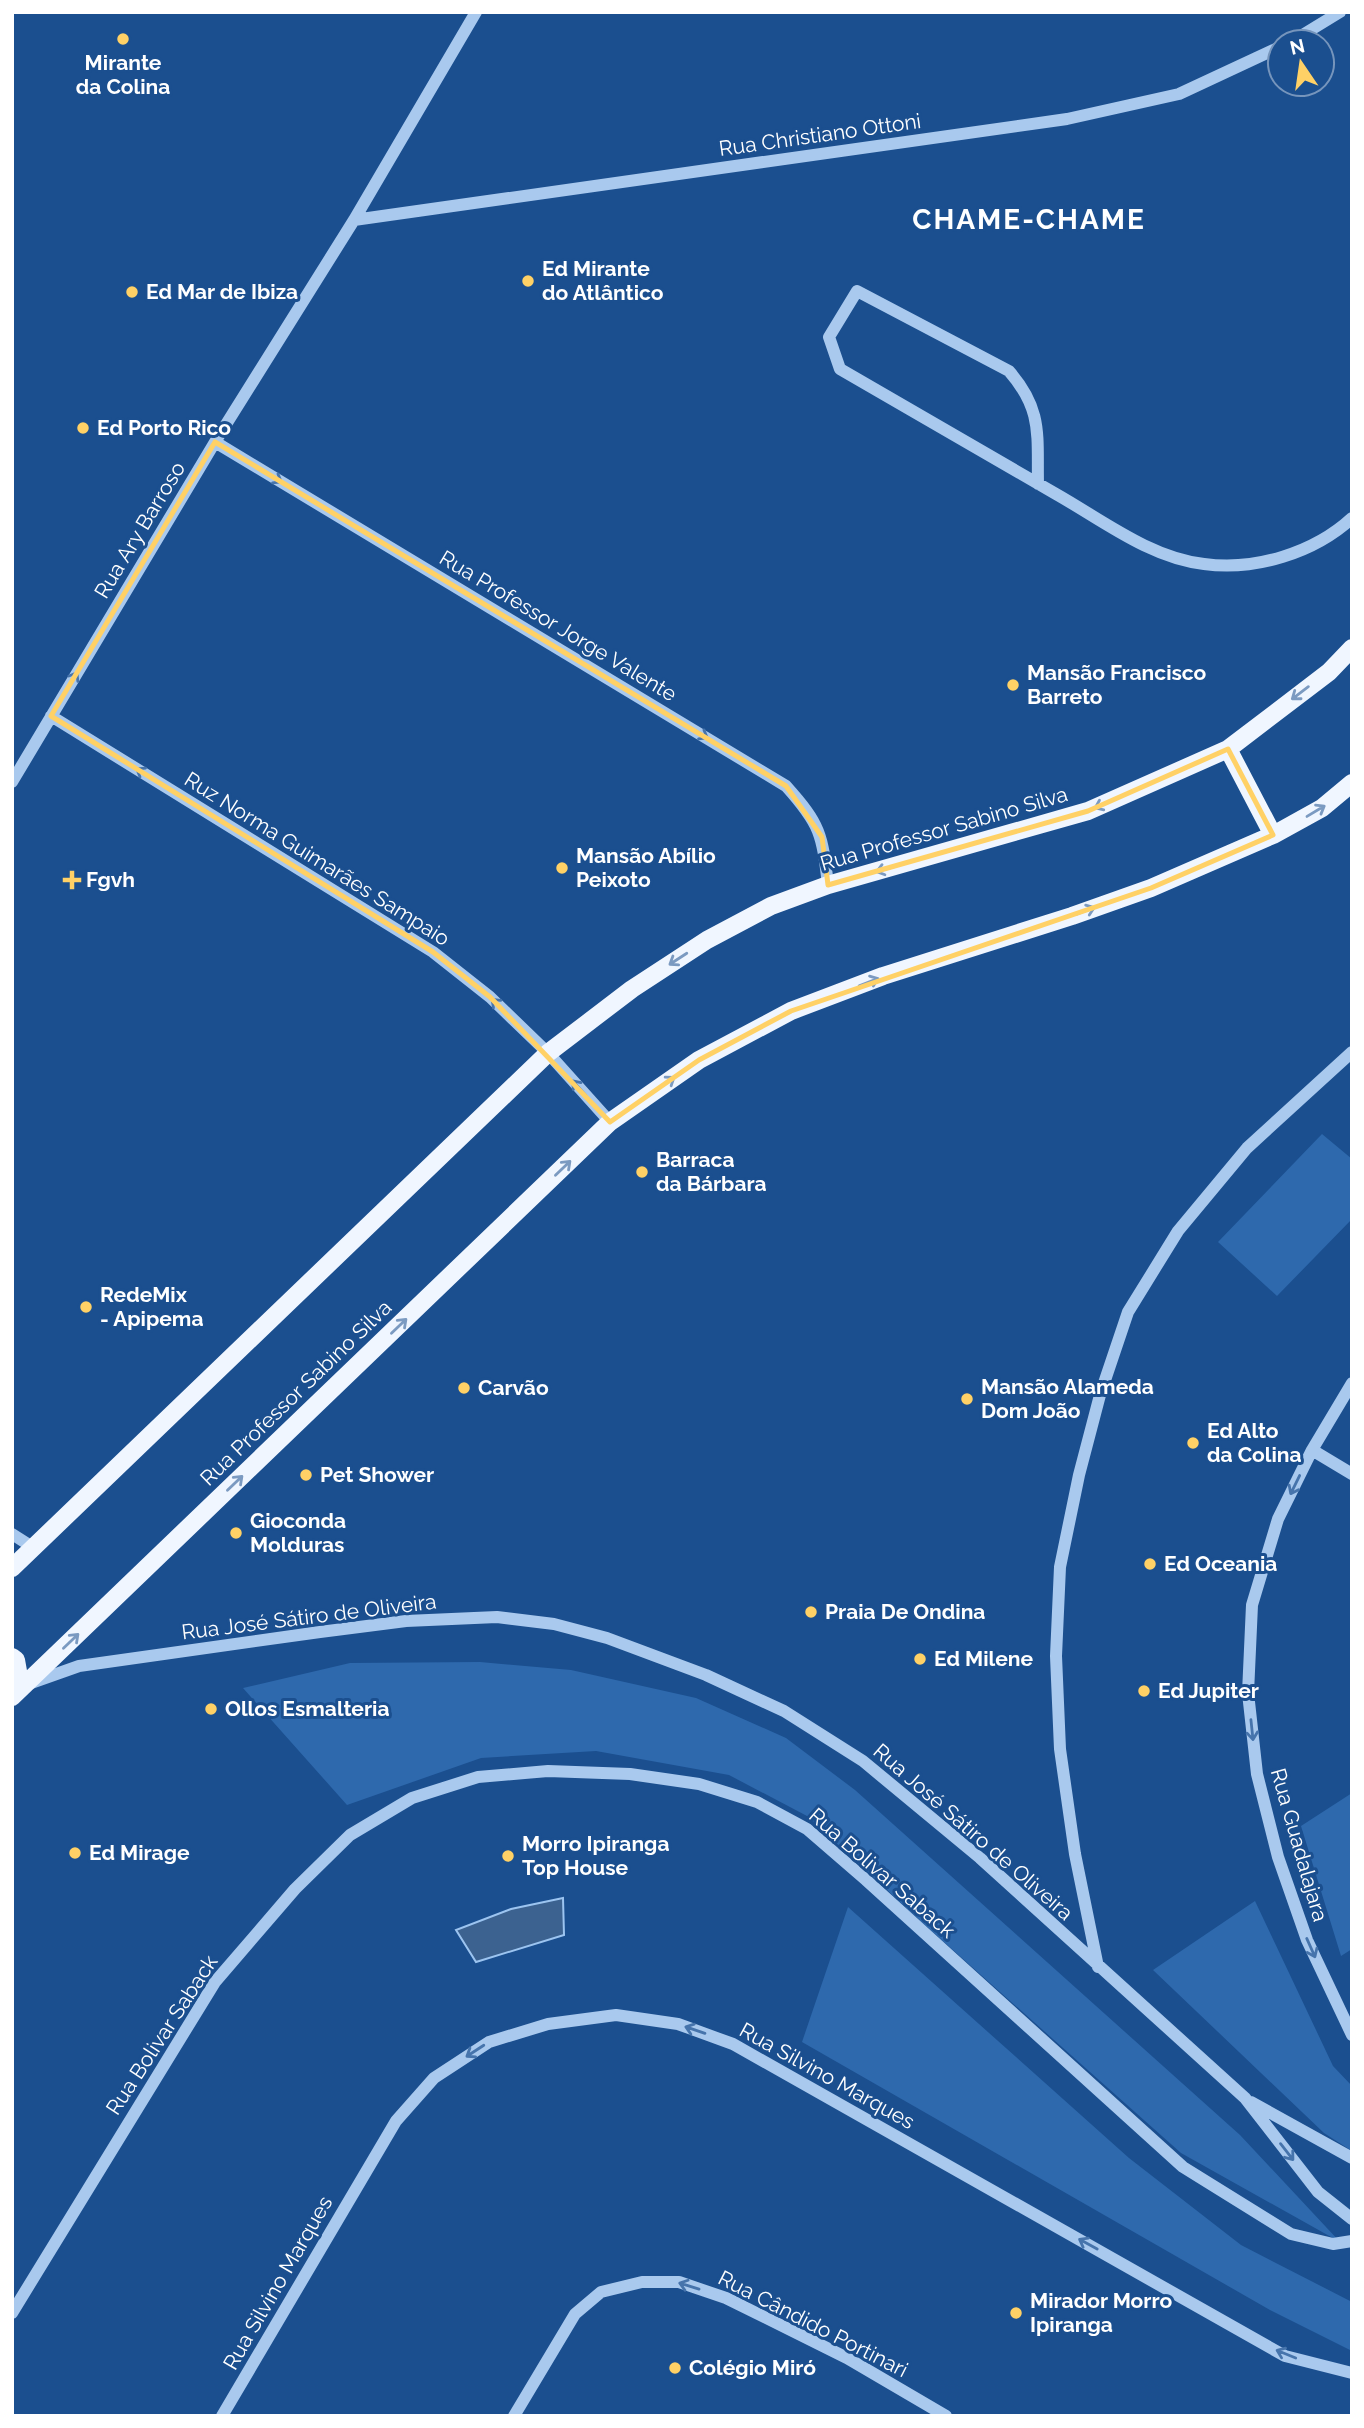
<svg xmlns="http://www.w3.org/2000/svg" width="1364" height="2428" font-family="Raleway,sans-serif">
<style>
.green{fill:#2e69ad}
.water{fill:#3c6290;stroke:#9cc4f0;stroke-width:2}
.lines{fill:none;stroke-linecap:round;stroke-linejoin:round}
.minor{stroke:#a9c9ee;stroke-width:12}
.major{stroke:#f0f6ff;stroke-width:18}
.oneway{stroke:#4674ac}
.oneway2{stroke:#7b9ac1}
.marked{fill:none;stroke:#ffd166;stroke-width:5;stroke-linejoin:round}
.poi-dot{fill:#ffd166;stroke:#1b4f8f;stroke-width:2.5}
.labels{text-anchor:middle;stroke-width:6;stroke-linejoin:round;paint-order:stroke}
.poi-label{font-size:21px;font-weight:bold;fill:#fff;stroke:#1b4f8f;text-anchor:start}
.street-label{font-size:21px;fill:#fff;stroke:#1b4f8f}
.district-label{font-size:28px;font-weight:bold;letter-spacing:2px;fill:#fff;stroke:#1b4f8f}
</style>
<rect width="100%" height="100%" fill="#1b4f8f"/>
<!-- green -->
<path class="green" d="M 1322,1134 L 1352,1159 L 1352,1219 L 1277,1296 L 1218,1242 Z
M 480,1662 L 571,1670 L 696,1698 L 786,1738 L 855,1790 L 1240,2135 L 1340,2242 L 1181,2153 L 926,1926 L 807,1816 L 729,1775 L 596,1751 L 481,1758 L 347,1805 L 243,1688 L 350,1663 Z
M 1352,1793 L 1352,1949 L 1341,1956 L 1301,1826 Z
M 1255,1901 L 1333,2066 L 1352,2086 L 1352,2151 L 1324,2133 L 1153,1970 Z
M 848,1907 L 1129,2158 L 1241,2245 L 1352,2302 L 1352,2351 L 1270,2310 L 802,2042 Z"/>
<!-- water -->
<path class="water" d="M 563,1898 L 564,1935 L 476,1962 L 456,1930 L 511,1909 Z"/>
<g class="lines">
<!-- minor -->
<path class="minor" d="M 1291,42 L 1340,12
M 354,220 L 1067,119 L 1179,94 L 1280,47
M 215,442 L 786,786 C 821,825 822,834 828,885
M 1038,484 C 1037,435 1043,410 1009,371 L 857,291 L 829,337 L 840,369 C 912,411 984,453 1056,494 C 1102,520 1150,558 1204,564 C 1255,571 1314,553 1352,518
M 51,716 L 433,952 L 490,997 L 548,1053 L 610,1122
M 12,782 L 215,442 L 354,220 L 476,12
M 1352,1383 L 1312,1450 L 1278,1519 L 1252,1605 L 1248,1693 L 1257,1774 L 1278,1857 L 1307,1940 L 1352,2035
M 1312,1450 L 1352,1474
M 12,1534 L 34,1548
M 31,1683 L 79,1666 L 320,1632 L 406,1621 L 497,1617 L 554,1624 L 607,1638 L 706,1675 L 784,1711 L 863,1761 L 980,1858 L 1245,2098 L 1318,2192 L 1352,2219
M 1098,1967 L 1075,1854 L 1060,1749 L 1056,1656 L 1060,1567 L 1079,1475 L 1100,1395 L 1128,1312 L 1178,1231 L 1247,1148 L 1352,1052
M 1251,2102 L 1352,2158
M 12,2313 L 215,1982 L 295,1889 L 350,1835 L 412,1798 L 478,1777 L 548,1771 L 630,1774 L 699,1784 L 757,1802 L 807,1829 L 866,1880 L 1183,2167 L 1291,2234 L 1333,2244 L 1352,2241
M 222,2416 L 396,2121 L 434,2078 L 489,2042 L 548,2024 L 616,2015 L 678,2024 L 733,2044 L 1285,2356 L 1352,2373
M 514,2416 L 575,2314 L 601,2292 L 642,2282 L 679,2282 L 726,2298 L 847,2358 L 946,2416"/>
<!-- major -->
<path class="major" d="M 1228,749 L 1273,835
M 12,1568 L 548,1053 L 632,989 L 707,940 L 771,906 L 828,885 L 1088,811 L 1228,749 L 1329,672 L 1352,648
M 12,1657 L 16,1660 L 21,1688
M 12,1697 L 610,1122 L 699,1060 L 791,1011 L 883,976 L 1072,916 L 1151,888 L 1273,835 L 1322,808 L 1352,783"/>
</g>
<!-- one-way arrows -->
<defs><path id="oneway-shaft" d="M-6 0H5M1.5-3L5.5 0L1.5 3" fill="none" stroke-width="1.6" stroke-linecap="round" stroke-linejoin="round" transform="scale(1.75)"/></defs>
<g class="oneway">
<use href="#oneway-shaft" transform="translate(273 477) rotate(31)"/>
<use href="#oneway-shaft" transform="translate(72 681) rotate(-59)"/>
<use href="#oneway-shaft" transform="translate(699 733) rotate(31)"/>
<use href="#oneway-shaft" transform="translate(145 774) rotate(-148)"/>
<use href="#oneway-shaft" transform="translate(499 1006) rotate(-136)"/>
<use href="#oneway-shaft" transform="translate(579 1088) rotate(-132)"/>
<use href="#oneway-shaft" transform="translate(1295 1485) rotate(116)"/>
<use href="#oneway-shaft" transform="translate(1252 1730) rotate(84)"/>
<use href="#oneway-shaft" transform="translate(1311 1948) rotate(66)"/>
<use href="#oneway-shaft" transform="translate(695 2030) rotate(-161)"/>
<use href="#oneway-shaft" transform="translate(475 2051) rotate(147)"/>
<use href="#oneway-shaft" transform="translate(1287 2152) rotate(52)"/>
<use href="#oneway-shaft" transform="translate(1088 2244) rotate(-151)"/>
<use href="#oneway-shaft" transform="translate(689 2286) rotate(-163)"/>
<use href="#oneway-shaft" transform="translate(1286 2354) rotate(-158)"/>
</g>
<g class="oneway2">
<use href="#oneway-shaft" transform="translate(1300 693) rotate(143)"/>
<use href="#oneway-shaft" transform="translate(1104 804) rotate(156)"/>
<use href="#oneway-shaft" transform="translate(1316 811) rotate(-31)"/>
<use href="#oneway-shaft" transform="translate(886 869) rotate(164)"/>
<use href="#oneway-shaft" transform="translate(1085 911) rotate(-20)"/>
<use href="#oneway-shaft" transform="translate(678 959) rotate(147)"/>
<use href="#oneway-shaft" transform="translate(869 982) rotate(-21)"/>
<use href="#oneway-shaft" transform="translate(666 1083) rotate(-35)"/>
<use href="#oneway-shaft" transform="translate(563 1168) rotate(-44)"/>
<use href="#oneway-shaft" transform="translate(399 1326) rotate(-44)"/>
<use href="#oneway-shaft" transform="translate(235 1483) rotate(-44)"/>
<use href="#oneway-shaft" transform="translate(71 1641) rotate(-44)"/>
</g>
<!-- marked area -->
<path class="marked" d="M 215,442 L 786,786 L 822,837 L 828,885 L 1088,811 L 1228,749 L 1273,835 L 1151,888 L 791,1011 L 699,1060 L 610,1122 L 490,997 L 433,952 L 51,716 Z"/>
<!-- markers -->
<g class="poi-dot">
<circle cx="123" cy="39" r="7"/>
<circle cx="528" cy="281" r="7"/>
<circle cx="132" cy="292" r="7"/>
<circle cx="83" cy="428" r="7"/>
<circle cx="1013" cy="685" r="7"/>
<circle cx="562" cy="868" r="7"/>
<path d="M68.5 869.5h7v7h7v7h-7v7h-7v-7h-7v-7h7z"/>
<circle cx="642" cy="1172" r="7"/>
<circle cx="86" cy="1307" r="7"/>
<circle cx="464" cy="1388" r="7"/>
<circle cx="967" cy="1399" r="7"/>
<circle cx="1193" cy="1443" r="7"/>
<circle cx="306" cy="1475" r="7"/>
<circle cx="236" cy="1533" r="7"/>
<circle cx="1150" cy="1564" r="7"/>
<circle cx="811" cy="1612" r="7"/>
<circle cx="920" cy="1659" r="7"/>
<circle cx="1144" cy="1691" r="7"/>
<circle cx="211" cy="1709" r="7"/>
<circle cx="75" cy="1853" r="7"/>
<circle cx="508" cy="1856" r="7"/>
<circle cx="1016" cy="2313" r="7"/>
<circle cx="675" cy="2368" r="7"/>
</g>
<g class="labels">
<!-- poi labels -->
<g class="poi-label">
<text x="123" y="70" text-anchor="middle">Mirante<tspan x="123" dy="24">da Colina</tspan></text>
<text x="542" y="276">Ed Mirante<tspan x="542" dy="24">do Atlântico</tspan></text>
<text x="146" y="299">Ed Mar de Ibiza</text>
<text x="97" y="435">Ed Porto Rico</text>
<text x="1027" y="680">Mansão Francisco<tspan x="1027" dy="24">Barreto</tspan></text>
<text x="576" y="863">Mansão Abílio<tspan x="576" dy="24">Peixoto</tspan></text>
<text x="86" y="887">Fgvh</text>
<text x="656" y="1167">Barraca<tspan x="656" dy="24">da Bárbara</tspan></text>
<text x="100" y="1302">RedeMix<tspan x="100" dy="24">- Apipema</tspan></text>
<text x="981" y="1394">Mansão Alameda<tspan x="981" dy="24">Dom João</tspan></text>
<text x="478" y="1395">Carvão</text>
<text x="1207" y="1438">Ed Alto<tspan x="1207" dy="24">da Colina</tspan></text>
<text x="320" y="1482">Pet Shower</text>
<text x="250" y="1528">Gioconda<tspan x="250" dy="24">Molduras</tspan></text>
<text x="1164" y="1571">Ed Oceania</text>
<text x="825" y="1619">Praia De Ondina</text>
<text x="934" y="1666">Ed Milene</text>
<text x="1158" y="1698">Ed Jupiter</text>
<text x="225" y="1716">Ollos Esmalteria</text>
<text x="522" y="1851">Morro Ipiranga<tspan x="522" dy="24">Top House</tspan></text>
<text x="89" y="1860">Ed Mirage</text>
<text x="1030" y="2308">Mirador Morro<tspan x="1030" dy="24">Ipiranga</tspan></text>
<text x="689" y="2375">Colégio Miró</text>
</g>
<!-- street labels -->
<g class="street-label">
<text transform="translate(820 135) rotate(-8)" y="7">Rua Christiano Ottoni</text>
<text transform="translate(140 530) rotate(-59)" y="7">Rua Ary Barroso</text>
<text transform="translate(558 626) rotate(31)" y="7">Rua Professor Jorge Valente</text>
<text transform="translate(944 829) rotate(-16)" y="7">Rua Professor Sabino Silva</text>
<text transform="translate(317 859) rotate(32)" y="7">Ruz Norma Guimarães Sampaio</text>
<text transform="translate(296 1393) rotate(-44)" y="7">Rua Professor Sabino Silva</text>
<text transform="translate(309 1617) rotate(-7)" y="7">Rua José Sátiro de Oliveira</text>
<text transform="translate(973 1832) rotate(41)" y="7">Rua José Sátiro de Oliveira</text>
<text transform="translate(1299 1845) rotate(74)" y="7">Rua Guadalajara</text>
<text transform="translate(882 1873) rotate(41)" y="7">Rua Bolivar Saback</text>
<text transform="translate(162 2035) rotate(-57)" y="7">Rua Bolivar Saback</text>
<text transform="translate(827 2076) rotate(29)" y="7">Rua Silvino Marques</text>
<text transform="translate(278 2283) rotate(-60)" y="7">Rua Silvino Marques</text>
<text transform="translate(813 2324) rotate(27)" y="7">Rua Cândido Portinari</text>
</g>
<!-- district labels -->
<g class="district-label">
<text x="1029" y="229">CHAME-CHAME</text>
</g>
</g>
<!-- border -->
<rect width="1364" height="2428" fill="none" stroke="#ffffff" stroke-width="28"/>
<!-- north arrow -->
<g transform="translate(1301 63) rotate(347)"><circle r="33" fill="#1b4f8f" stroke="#7695bc" stroke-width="2"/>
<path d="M0-5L12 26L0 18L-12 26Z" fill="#ffd166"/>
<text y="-10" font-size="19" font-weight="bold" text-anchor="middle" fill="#ffffff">N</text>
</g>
</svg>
